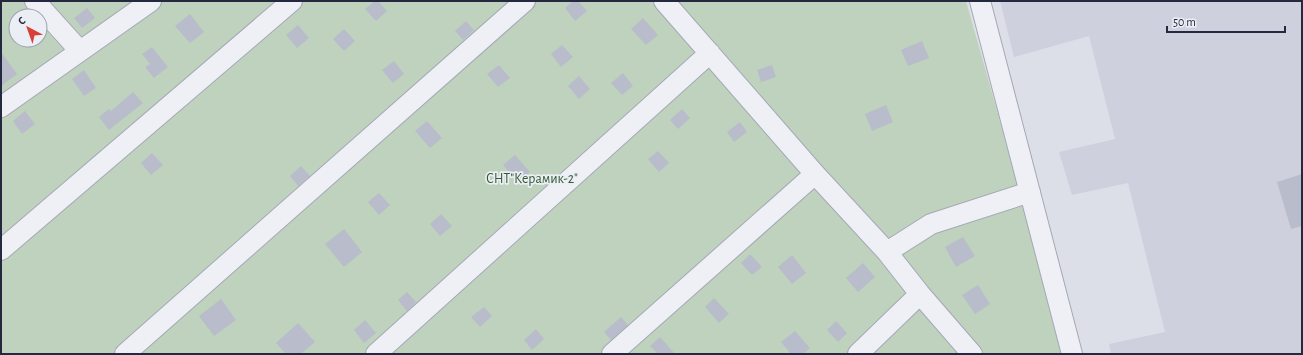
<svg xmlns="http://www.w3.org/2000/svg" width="1303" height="355" font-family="'Alegreya Sans',sans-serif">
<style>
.built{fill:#ced1dd}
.green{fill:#bed2bd;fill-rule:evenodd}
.building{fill:#b9bccb}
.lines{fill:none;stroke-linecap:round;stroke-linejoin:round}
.minor-casing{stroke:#a5a8b5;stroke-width:22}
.minor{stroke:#eff0f6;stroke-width:20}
.labels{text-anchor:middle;stroke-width:3.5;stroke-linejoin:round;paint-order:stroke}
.park-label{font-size:14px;fill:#315b32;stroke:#eceef5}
</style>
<rect width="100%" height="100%" fill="#dcdfe8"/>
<!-- built -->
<path class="built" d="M 1000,1 L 1302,1 L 1302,354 L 1111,354 L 1109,344 L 1165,332 L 1128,183 L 1072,195 L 1059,152 L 1115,139 L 1089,36 L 1014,57 Z"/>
<!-- green -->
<path class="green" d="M 1,1 L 966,1 L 1058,326 L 1064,354 L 1,354 ZM 16,16 L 40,16 L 40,40 L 16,40 Z"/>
<!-- building -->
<path class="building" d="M 375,1 L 378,1 L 387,11 L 376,21 L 365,9 Z
M 573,1 L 578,1 L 587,11 L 575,21 L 565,8 Z
M 87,8 L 95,18 L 82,28 L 74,18 Z
M 190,14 L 204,32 L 190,43 L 175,26 Z
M 643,18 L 658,35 L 646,45 L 631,29 Z
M 466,21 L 474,30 L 463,40 L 455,31 Z
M 298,25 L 309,38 L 297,48 L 286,35 Z
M 344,29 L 355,41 L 344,51 L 333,39 Z
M 922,41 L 929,58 L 908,66 L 901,50 Z
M 562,45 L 573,57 L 561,67 L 551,54 Z
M 152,47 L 168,67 L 154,78 L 145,67 L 150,64 L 142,54 Z
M 1,52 L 17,74 L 1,86 Z
M 394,61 L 404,74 L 393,83 L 382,70 Z
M 499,65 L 510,78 L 498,87 L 487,74 Z
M 772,65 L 776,77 L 761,82 L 757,70 Z
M 84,70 L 96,88 L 84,96 L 72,79 Z
M 623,73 L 633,86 L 622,95 L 611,83 Z
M 579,76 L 590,89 L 579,99 L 568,86 Z
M 133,92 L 143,103 L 109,130 L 99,117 L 109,109 L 111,111 Z
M 886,105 L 893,122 L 872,131 L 865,114 Z
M 682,109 L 690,118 L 678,129 L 670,120 Z
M 25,111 L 35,124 L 22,134 L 13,121 Z
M 427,121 L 442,138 L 430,148 L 415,131 Z
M 740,122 L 747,132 L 734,142 L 727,132 Z
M 658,151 L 669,163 L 659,172 L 648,159 Z
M 152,153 L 163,165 L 151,175 L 141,163 Z
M 515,155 L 530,172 L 518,182 L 503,165 Z
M 301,166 L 310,176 L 298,186 L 290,176 Z
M 1302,174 L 1302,226 L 1291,229 L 1277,182 Z
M 379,193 L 390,205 L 379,215 L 368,202 Z
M 441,214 L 452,226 L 440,236 L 430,224 Z
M 344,229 L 362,252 L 344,267 L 325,244 Z
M 963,237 L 975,256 L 956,267 L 945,247 Z
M 750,254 L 762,267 L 752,275 L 741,263 Z
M 792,255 L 806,273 L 792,284 L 778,267 Z
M 863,263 L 875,277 L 858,292 L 846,278 Z
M 978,285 L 990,304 L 975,314 L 962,295 Z
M 407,292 L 416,302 L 407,311 L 398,300 Z
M 714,298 L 729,314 L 719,323 L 705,307 Z
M 221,299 L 236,320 L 214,336 L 199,316 Z
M 484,307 L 492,316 L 480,327 L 471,317 Z
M 621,317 L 628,325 L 611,340 L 604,332 Z
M 365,320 L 376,333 L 364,343 L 354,330 Z
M 836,321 L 847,333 L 838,342 L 827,330 Z
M 298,323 L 315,342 L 301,354 L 286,354 L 276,343 Z
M 536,329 L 544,339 L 532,350 L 524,340 Z
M 795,331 L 810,348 L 803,354 L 791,354 L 781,342 Z
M 660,337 L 675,354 L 658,354 L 650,346 Z"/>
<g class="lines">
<defs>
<path id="minor" d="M 35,1 L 80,51
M 664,1 L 815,174 L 887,252 L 920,294 L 972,354
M 980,1 L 1072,354
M 1,107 L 151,1
M 1,250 L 292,1
M 887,252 L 931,224 L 1030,192
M 125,354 L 525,1
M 376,354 L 710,53
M 612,354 L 815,174
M 858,354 L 920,294"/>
</defs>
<!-- minor casing -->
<use href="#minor" class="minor-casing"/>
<!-- minor -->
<use href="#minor" class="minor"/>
</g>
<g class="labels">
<!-- park labels -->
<g class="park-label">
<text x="532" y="183">СНТ"Керамик-2"</text>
</g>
</g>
<!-- border -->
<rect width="1303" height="355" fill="none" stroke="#25293f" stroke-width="4"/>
<!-- north arrow -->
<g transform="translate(28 28) rotate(319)"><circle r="19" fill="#eceef5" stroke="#9c9fac"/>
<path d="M0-3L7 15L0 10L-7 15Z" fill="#d73f37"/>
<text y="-6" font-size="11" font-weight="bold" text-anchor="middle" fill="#25293f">С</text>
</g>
<!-- scale -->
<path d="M1167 26v6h118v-6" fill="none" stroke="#25293f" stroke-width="2"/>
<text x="1173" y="26" font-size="12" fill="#25293f" stroke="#eceef5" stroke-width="3" paint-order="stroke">50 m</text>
</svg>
